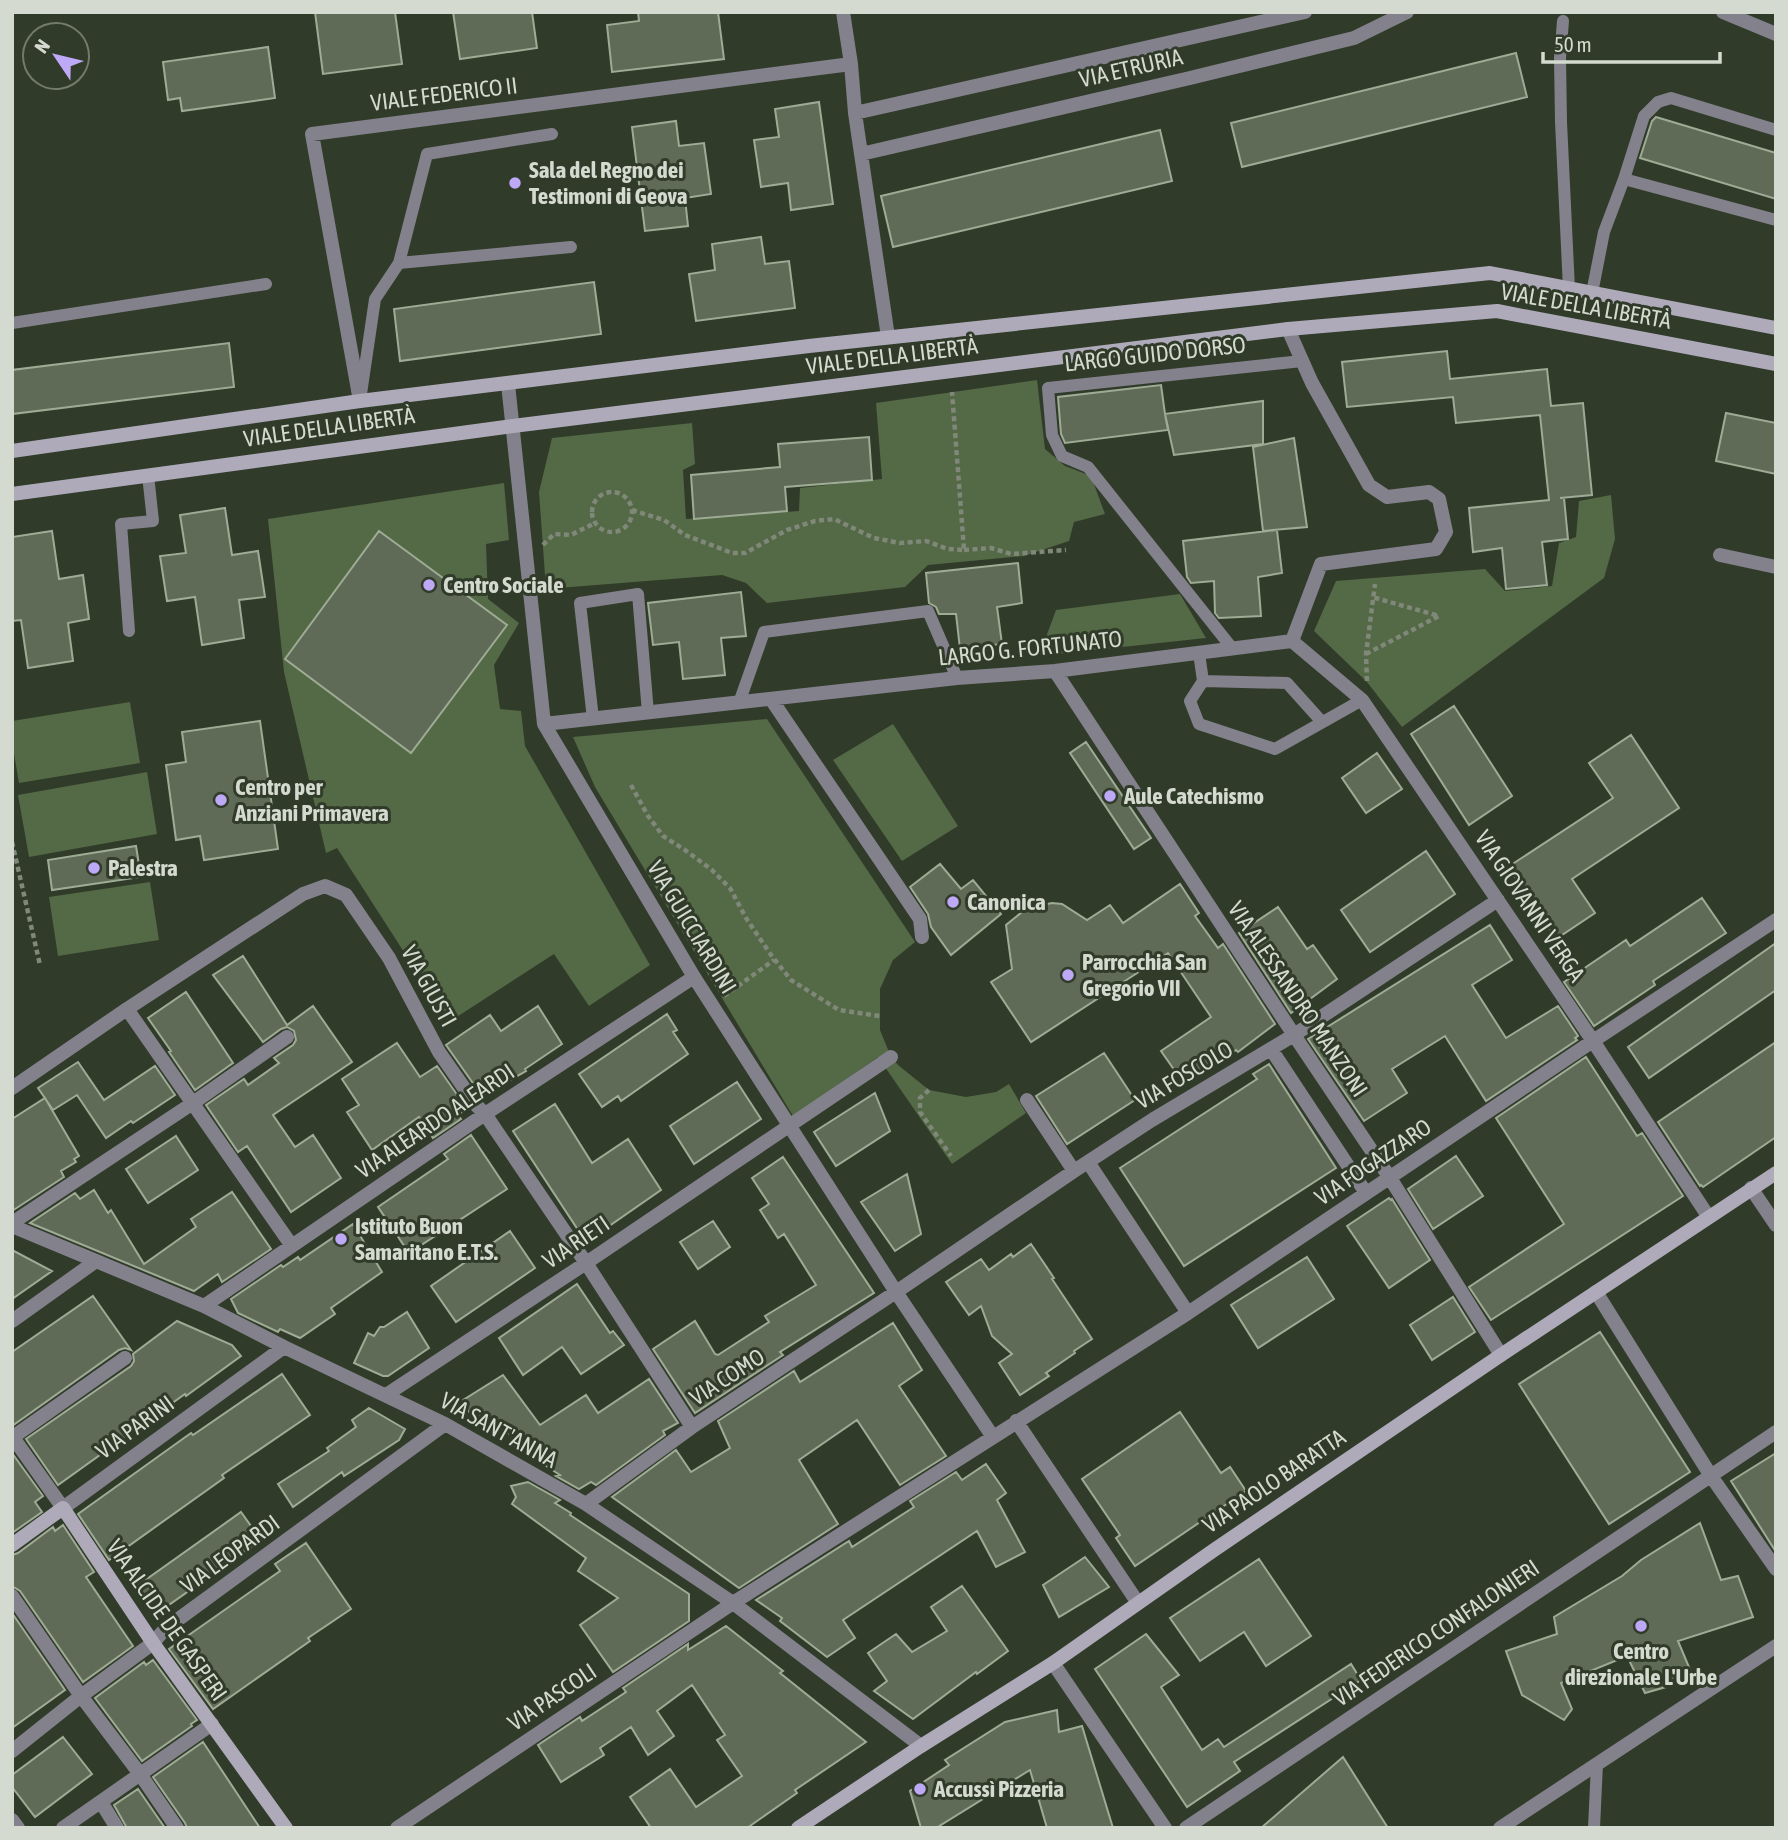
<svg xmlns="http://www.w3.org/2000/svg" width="1788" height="1840" font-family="'Asap Condensed',sans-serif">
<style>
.green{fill:#546945}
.building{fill:#606b57;stroke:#9eab95;stroke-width:2}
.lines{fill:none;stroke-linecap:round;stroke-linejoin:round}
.path{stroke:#7f8879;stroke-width:4.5;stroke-dasharray:5 3.5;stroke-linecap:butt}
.lane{stroke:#83818b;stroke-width:12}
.street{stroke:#83818b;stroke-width:14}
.secondary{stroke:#aeaaba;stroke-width:14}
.poi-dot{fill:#bda9f5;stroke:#303b29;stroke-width:2.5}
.labels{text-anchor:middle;stroke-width:6;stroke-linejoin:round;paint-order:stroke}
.street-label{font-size:23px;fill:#d4dacf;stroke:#303b29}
.poi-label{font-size:23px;font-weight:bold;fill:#d4dacf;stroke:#303b29;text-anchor:start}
</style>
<rect width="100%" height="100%" fill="#303b29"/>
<!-- green -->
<path class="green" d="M 1037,380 L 1045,449 L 1065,466 L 1091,476 L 1105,514 L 1074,522 L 1069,541 L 1024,556 L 928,565 L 905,587 L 767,603 L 746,583 L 722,575 L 546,589 L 539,492 L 552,438 L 692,423 L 695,464 L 683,470 L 686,519 L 799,511 L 800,488 L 882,479 L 876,403 Z
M 504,483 L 509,540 L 486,544 L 488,599 L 519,623 L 494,665 L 500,709 L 521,711 L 525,746 L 650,965 L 589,1006 L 554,954 L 449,1022 L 337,848 L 326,853 L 284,672 L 268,519 Z
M 1611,495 L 1615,539 L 1604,578 L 1402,727 L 1367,682 L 1314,631 L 1336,581 L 1485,569 L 1505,591 L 1552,586 L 1559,543 L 1576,537 L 1579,501 Z
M 1180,594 L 1206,638 L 1039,656 L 1056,610 Z
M 130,702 L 140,763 L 19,783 L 12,742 L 12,721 Z
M 767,719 L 915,942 L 893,960 L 880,989 L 880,1030 L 891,1057 L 898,1065 L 929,1090 L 966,1097 L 996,1092 L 1009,1084 L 1026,1113 L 952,1164 L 878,1057 L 793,1116 L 595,787 L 573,737 Z
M 893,724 L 958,826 L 902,861 L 833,760 Z
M 147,772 L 157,834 L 29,857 L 18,795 Z
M 150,882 L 159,940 L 58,956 L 49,897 Z"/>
<!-- building -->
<path class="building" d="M 315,12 L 395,12 L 402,64 L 323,74 Z
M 453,12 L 532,12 L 537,48 L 460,59 Z
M 638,12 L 718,12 L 724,59 L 612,72 L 607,25 L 639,21 Z
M 268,47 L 275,98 L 182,111 L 180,98 L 168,100 L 163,62 Z
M 1516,53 L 1527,97 L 1242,167 L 1231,123 Z
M 819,102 L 833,204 L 791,210 L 788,183 L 761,187 L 754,140 L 779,137 L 775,109 Z
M 1656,117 L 1776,153 L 1776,199 L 1640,158 L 1652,121 Z
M 676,121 L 679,146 L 704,143 L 711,194 L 685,198 L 688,226 L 645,231 L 632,127 Z
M 1160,130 L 1172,181 L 893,247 L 881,196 Z
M 761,237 L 765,264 L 789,261 L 795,308 L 696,321 L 689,274 L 715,270 L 712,244 Z
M 594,282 L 601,334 L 400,361 L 394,309 Z
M 229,343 L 234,387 L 12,414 L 12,370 Z
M 1447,351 L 1450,379 L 1547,369 L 1551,406 L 1583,403 L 1592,495 L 1560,498 L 1564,498 L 1568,539 L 1542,542 L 1547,585 L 1506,589 L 1502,548 L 1473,552 L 1469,508 L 1549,500 L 1540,415 L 1456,423 L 1453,397 L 1347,407 L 1342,362 Z
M 1161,385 L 1165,414 L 1263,401 L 1263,444 L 1174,455 L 1165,414 L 1168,430 L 1065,443 L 1061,434 L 1058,397 Z
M 1726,413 L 1776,423 L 1776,474 L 1716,461 Z
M 869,437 L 872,480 L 785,487 L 787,511 L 694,519 L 691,475 L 780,467 L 778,444 Z
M 1294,438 L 1307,527 L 1263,531 L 1253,447 Z
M 225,508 L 232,555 L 258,551 L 265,597 L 239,600 L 244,638 L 202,645 L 195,597 L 167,601 L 160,556 L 186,553 L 180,515 Z
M 1277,530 L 1282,573 L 1258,577 L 1261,616 L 1219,618 L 1215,613 L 1214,581 L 1191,583 L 1187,577 L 1183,541 Z
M 52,531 L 59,579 L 83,575 L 89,619 L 68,623 L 73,661 L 28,668 L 21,620 L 12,621 L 12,537 Z
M 379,531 L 507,625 L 411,753 L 285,659 Z
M 1018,563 L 1022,603 L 997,607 L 1002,644 L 960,649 L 956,614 L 939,614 L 936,607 L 929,603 L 926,573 Z
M 741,592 L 746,636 L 721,638 L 725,675 L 683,679 L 679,642 L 653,645 L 648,603 Z
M 1454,706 L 1512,796 L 1469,825 L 1411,734 Z
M 260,721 L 278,849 L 204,860 L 200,836 L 176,840 L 166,765 L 186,762 L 182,732 Z
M 1631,735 L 1679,808 L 1572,879 L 1595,913 L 1556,939 L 1508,867 L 1613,798 L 1589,763 Z
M 1086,742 L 1151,838 L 1134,849 L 1070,753 Z
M 1377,753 L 1402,789 L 1366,813 L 1342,778 Z
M 136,846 L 141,877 L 52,890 L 48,860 Z
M 1426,851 L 1455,894 L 1370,952 L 1341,910 Z
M 940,864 L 961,889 L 973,880 L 1001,914 L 951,955 L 931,927 L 928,914 L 910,887 Z
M 1180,884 L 1199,913 L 1195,916 L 1218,948 L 1223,944 L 1275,1024 L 1238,1052 L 1236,1050 L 1184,1084 L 1161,1051 L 1211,1017 L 1168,953 L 1031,1042 L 991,982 L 1012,969 L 1006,925 L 1027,908 L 1052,903 L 1062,904 L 1087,920 L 1110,905 L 1123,923 Z
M 1702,898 L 1726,933 L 1653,981 L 1655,985 L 1594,1026 L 1564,982 L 1626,940 L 1630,946 Z
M 1278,907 L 1307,949 L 1313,945 L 1337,979 L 1291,1013 L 1239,933 Z
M 1490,925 L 1512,960 L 1472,985 L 1506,1038 L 1558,1006 L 1578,1036 L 1575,1038 L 1577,1040 L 1486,1101 L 1445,1036 L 1392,1069 L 1407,1093 L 1364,1121 L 1308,1039 Z
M 1776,943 L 1776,990 L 1649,1078 L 1628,1047 Z
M 243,956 L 287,1025 L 313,1006 L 352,1062 L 273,1115 L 295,1147 L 313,1135 L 341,1178 L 291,1212 L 247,1146 L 238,1152 L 206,1105 L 244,1079 L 248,1085 L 279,1063 L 274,1058 L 293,1045 L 296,1040 L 294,1031 L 287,1027 L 281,1029 L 263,1042 L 213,975 Z
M 186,992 L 233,1063 L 195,1090 L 169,1052 L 171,1051 L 148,1018 Z
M 538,1006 L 562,1044 L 525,1069 L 526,1071 L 482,1096 L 446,1045 L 490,1015 L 501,1031 Z
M 667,1014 L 677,1030 L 673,1032 L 688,1054 L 621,1101 L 618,1096 L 602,1107 L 579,1074 Z
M 1776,1042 L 1776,1137 L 1703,1187 L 1701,1185 L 1700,1186 L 1658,1122 Z
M 397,1043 L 420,1077 L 437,1066 L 465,1106 L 461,1108 L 463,1111 L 458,1115 L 461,1119 L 433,1138 L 419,1117 L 372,1150 L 347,1112 L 359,1105 L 342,1079 Z
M 1104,1053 L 1135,1100 L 1067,1144 L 1036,1096 Z
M 1586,1057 L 1637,1136 L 1642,1133 L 1683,1196 L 1491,1320 L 1469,1287 L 1564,1224 L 1496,1118 Z
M 78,1062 L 104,1100 L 155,1066 L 175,1095 L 133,1123 L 131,1121 L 106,1138 L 77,1095 L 53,1110 L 38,1088 Z
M 1269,1064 L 1336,1168 L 1184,1266 L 1120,1168 L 1257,1079 L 1253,1074 Z
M 737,1082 L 761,1119 L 694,1164 L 670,1126 Z
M 875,1093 L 890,1131 L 836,1166 L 814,1132 Z
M 45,1098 L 79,1156 L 74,1159 L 76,1162 L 61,1171 L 64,1177 L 12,1211 L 12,1119 Z
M 555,1104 L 592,1163 L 628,1139 L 661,1190 L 586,1242 L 513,1131 Z
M 471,1135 L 507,1189 L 409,1253 L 378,1207 L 448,1159 L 444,1154 Z
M 176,1136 L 198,1170 L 148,1203 L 126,1169 Z
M 1456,1156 L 1483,1196 L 1433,1229 L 1408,1189 Z
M 783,1157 L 874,1293 L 780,1352 L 783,1355 L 695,1413 L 653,1349 L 695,1321 L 715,1354 L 718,1355 L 769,1322 L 765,1316 L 816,1285 L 784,1234 L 778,1238 L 760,1210 L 769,1204 L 752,1178 Z
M 907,1174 L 921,1234 L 895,1251 L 861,1202 Z
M 94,1190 L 108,1213 L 111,1210 L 144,1264 L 196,1227 L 191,1219 L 232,1192 L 271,1249 L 222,1282 L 218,1274 L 194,1291 L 30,1223 L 75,1193 L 80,1199 Z
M 1389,1198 L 1391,1200 L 1392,1199 L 1430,1260 L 1389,1288 L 1347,1226 Z
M 713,1221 L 730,1247 L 698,1269 L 680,1242 Z
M 353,1224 L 382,1272 L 331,1308 L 335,1314 L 300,1338 L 280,1329 L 278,1332 L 238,1313 L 231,1299 L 281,1265 L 283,1267 L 298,1257 L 300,1260 Z
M 510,1231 L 535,1268 L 456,1322 L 431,1286 Z
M 1031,1244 L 1054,1278 L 1052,1279 L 1092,1339 L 1074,1351 L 1075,1353 L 1046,1373 L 1049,1376 L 1020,1395 L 999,1363 L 1012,1354 L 992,1336 L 981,1306 L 969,1315 L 946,1282 L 981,1259 L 989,1270 L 1011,1254 L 1013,1257 Z
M 12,1250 L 52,1271 L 12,1299 Z
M 1307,1257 L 1334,1299 L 1258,1348 L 1231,1305 Z
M 577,1284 L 610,1333 L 613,1331 L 624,1345 L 581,1374 L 562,1347 L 523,1375 L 499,1338 Z
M 93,1296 L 131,1350 L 125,1348 L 119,1350 L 12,1426 L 12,1352 Z
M 1453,1297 L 1475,1332 L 1432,1360 L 1410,1325 Z
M 407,1312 L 429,1348 L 388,1376 L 383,1376 L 354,1363 L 368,1333 L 374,1336 L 380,1327 L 384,1327 Z
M 177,1321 L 232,1345 L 241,1356 L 186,1396 L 185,1394 L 58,1485 L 26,1439 L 131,1366 L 134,1361 L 133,1354 Z
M 893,1323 L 922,1370 L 899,1386 L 946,1456 L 900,1485 L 857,1420 L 799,1460 L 838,1524 L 739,1588 L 612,1497 L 676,1450 L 691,1472 L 730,1448 L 718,1421 L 794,1371 L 800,1382 Z
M 1600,1332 L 1690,1472 L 1609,1524 L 1519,1384 Z
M 282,1374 L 310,1415 L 222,1475 L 224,1478 L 109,1560 L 78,1514 L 191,1433 L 193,1435 Z
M 503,1375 L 540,1425 L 586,1395 L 598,1413 L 649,1379 L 678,1423 L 663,1431 L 665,1435 L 596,1485 L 591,1482 L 579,1489 L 556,1476 L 560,1475 L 512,1444 L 520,1439 L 474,1417 L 460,1402 Z
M 369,1408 L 405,1429 L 399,1440 L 344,1476 L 342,1472 L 293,1507 L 278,1484 L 329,1451 L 327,1448 L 356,1427 L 352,1420 Z
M 1180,1412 L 1221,1473 L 1230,1467 L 1246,1491 L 1135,1566 L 1116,1538 L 1120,1535 L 1082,1479 Z
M 12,1453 L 43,1496 L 35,1502 L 42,1512 L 12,1533 Z
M 1776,1453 L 1776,1552 L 1731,1481 Z
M 986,1464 L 1006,1493 L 997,1500 L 1025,1552 L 996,1567 L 977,1531 L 843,1620 L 855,1638 L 827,1657 L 780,1621 L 782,1618 L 756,1600 L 849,1541 L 852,1547 L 914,1507 L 910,1501 L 956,1472 L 962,1480 Z
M 528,1482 L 560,1500 L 555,1503 L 571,1513 L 570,1515 L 689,1594 L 689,1621 L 613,1672 L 580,1625 L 618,1598 L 578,1571 L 586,1558 L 512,1504 L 516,1497 L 511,1486 Z
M 241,1512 L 261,1540 L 156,1614 L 137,1586 Z
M 1700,1523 L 1721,1580 L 1738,1576 L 1753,1617 L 1678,1641 L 1694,1679 L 1645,1693 L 1627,1656 L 1561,1683 L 1572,1709 L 1564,1720 L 1522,1695 L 1506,1651 L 1557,1634 L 1554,1617 L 1622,1576 L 1641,1560 Z
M 63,1525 L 94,1572 L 86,1577 L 133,1646 L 83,1682 L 20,1591 L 12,1586 L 12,1555 L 18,1553 L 53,1527 L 55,1531 Z
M 306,1543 L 351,1609 L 308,1638 L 310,1641 L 213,1709 L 169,1649 L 280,1571 L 275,1564 Z
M 1085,1557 L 1109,1587 L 1059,1617 L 1043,1585 Z
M 1259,1559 L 1311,1636 L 1266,1666 L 1244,1632 L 1200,1661 L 1170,1618 Z
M 962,1586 L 1008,1651 L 977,1674 L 976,1672 L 913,1719 L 874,1691 L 887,1681 L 868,1653 L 896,1634 L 912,1652 L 947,1631 L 931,1607 Z
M 12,1613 L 65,1690 L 12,1728 Z
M 726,1626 L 783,1671 L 780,1673 L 866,1742 L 795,1790 L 797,1793 L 747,1828 L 651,1828 L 630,1797 L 670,1769 L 696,1807 L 742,1776 L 717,1740 L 725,1735 L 692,1685 L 657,1711 L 674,1736 L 648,1755 L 631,1727 L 600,1748 L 604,1755 L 561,1782 L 538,1745 L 580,1717 L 582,1721 L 626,1692 L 623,1688 L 688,1644 L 688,1650 Z
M 1146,1634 L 1179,1675 L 1161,1687 L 1202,1750 L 1218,1739 L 1224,1747 L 1351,1664 L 1361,1680 L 1234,1762 L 1240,1771 L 1187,1807 L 1095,1669 Z
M 153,1660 L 197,1720 L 191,1724 L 192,1726 L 142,1761 L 95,1698 L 144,1662 L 146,1665 Z
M 1057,1710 L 1059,1732 L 1082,1726 L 1113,1828 L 1047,1828 L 1030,1770 L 936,1828 L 921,1828 L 910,1791 L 949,1765 L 945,1760 L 1005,1722 Z
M 63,1737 L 92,1774 L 35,1817 L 12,1787 L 12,1775 Z
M 203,1742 L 260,1828 L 187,1828 L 185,1823 L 153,1777 Z
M 1343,1757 L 1388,1828 L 1261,1828 Z
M 138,1789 L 165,1828 L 127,1828 L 114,1805 Z"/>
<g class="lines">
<!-- path -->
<path class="path" d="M592 512a20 20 0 1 1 40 0a20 20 0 1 1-40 0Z
M 632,510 L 664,520 L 685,535 L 732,553 L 745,553 L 787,530 L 815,521 L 834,519 L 874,538 L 900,543 L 926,541 L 948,549 L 964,550 L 952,392
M 543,545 L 554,534 L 571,535 L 595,523
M 964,550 L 991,548 L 1011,554 L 1066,550
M 1366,654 L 1439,616 L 1372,597
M 1367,681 L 1366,654 L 1375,584
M 631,785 L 648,816 L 663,836 L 685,850 L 712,870 L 730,888 L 746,918 L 771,955 L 791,980 L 839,1010 L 880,1016
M 12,842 L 40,965
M 724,996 L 774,960
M 929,1090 L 920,1098 L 920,1112 L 951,1156"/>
<!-- lane -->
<path class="lane" d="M 1563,21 L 1560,58 L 1561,122 L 1569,289
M 1776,130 L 1671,98 L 1658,102 L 1644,116 L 1624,179 L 1776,220
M 552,134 L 427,154 L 399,263 L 571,247
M 1592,293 L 1604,232 L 1624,179
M 12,323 L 266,284
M 361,394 L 375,299 L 399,263
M 129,631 L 121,524 L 153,521 L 148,475
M 1232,648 L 1088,467 L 1062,456 L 1052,435 L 1048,388 L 1302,361
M 1199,653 L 1203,681 L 1190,701 L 1199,724 L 1275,749 L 1362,700
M 1203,681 L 1287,683 L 1322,722
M 739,703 L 764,632 L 928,611 L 957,678
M 593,719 L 580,603 L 638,594 L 648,713
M 1594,1828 L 1597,1764"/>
<!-- street -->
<path class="street" d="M 843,12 L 851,64 L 855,113 L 888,337
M 1723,12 L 1776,34
M 855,113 L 1305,12
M 861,154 L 1190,78 L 1354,38 L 1407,12
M 1288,329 L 1312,383 L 1369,485 L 1387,497 L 1429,492 L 1439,499 L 1446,532 L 1436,549 L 1321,564 L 1292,641
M 508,384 L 544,724 L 694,977 L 896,1292 L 993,1437
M 360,401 L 312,134 L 851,64
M 1720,555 L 1776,567
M 1292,641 L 1362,700 L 1593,1041 L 1708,1216
M 1055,671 L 1294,1035 L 1390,1178 L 1501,1355
M 771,699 L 920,919 L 922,937
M 544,724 L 957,678 L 1055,671 L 1292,641
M 127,1009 L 292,1246
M 1271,1049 L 1366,1193
M 12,1088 L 127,1009 L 303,894 L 325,886 L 346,895 L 389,958 L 439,1052 L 476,1105 L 485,1114 L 586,1263 L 692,1427
M 1027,1100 L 1074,1171
M 1088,1162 L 1188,1313
M 1751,1188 L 1776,1225
M 12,1223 L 193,1103 L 287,1037
M 12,1226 L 204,1306 L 284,1347 L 445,1424 L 586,1504 L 733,1603 L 921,1746
M 1596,1292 L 1711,1476 L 1776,1569
M 204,1306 L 485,1114 L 694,977
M 12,1321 L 96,1261
M 386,1395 L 586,1263 L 891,1057
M 1016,1421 L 1138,1603
M 12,1436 L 63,1508 L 284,1347
M 13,1437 L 125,1358
M 586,1504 L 692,1427 L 896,1292 L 1074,1171 L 1152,1120 L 1294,1035 L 1498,900
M 12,1596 L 81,1696 L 140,1774 L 177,1828
M 1053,1663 L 1165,1828
M 12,1751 L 81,1696 L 153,1643 L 165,1629 L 445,1424
M 101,1802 L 117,1828
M 12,1820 L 18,1828
M 63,1828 L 212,1724
M 397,1828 L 733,1603 L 1188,1313 L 1593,1041 L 1776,920
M 1186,1828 L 1776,1432
M 1500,1828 L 1776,1646"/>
<!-- secondary -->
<path class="secondary" d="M 12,451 L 360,401 L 809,346 L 1490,273 L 1776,328
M 12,494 L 513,426 L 1288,329 L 1497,311 L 1776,364
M 12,1545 L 63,1508 L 153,1643 L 286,1828
M 798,1828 L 921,1746 L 1053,1663 L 1214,1550 L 1501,1355 L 1776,1173"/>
</g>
<!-- markers -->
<g class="poi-dot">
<circle cx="515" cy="183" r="7"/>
<circle cx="429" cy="585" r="7"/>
<circle cx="1110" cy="796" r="7"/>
<circle cx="221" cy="800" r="7"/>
<circle cx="94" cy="868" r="7"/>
<circle cx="953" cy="902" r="7"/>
<circle cx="1068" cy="975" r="7"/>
<circle cx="341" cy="1239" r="7"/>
<circle cx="1641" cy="1626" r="7"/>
<circle cx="920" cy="1789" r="7"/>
</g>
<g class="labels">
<!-- street labels -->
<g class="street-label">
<text transform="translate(1131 68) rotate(-13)" y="8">VIA ETRURIA</text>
<text transform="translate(444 94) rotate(-7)" y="8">VIALE FEDERICO II</text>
<text transform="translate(1586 306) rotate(10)" y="8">VIALE DELLA LIBERTÀ</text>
<text transform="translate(1155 354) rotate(-6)" y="8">LARGO GUIDO DORSO</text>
<text transform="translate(892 356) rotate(-7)" y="8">VIALE DELLA LIBERTÀ</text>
<text transform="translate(329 427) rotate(-8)" y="8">VIALE DELLA LIBERTÀ</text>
<text transform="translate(1030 648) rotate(-6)" y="8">LARGO G. FORTUNATO</text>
<text transform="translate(1530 906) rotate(56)" y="8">VIA GIOVANNI VERGA</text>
<text transform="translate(692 927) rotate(59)" y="8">VIA GUICCIARDINI</text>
<text transform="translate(429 986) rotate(61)" y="8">VIA GIUSTI</text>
<text transform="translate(1298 999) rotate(56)" y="8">VIA ALESSANDRO MANZONI</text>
<text transform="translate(1184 1075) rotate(-31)" y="8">VIA FOSCOLO</text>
<text transform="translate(435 1121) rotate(-34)" y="8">VIA ALEARDO ALEARDI</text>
<text transform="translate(1373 1162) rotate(-34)" y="8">VIA FOGAZZARO</text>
<text transform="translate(576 1242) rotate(-34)" y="8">VIA RIETI</text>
<text transform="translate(727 1377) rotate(-33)" y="8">VIA COMO</text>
<text transform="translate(135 1427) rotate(-36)" y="8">VIA PARINI</text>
<text transform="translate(499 1430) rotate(29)" y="8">VIA SANT'ANNA</text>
<text transform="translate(1274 1481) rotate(-34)" y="8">VIA PAOLO BARATTA</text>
<text transform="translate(230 1554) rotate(-36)" y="8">VIA LEOPARDI</text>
<text transform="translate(167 1620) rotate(55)" y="8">VIA ALCIDE DE GASPERI</text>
<text transform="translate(1436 1633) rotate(-34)" y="8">VIA FEDERICO CONFALONIERI</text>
<text transform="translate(552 1697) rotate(-34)" y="8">VIA PASCOLI</text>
</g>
<!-- poi labels -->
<g class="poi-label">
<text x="529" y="178">Sala del Regno dei<tspan x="529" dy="26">Testimoni di Geova</tspan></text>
<text x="443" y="593">Centro Sociale</text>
<text x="235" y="795">Centro per<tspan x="235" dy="26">Anziani Primavera</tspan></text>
<text x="1124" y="804">Aule Catechismo</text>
<text x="108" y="876">Palestra</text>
<text x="967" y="910">Canonica</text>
<text x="1082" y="970">Parrocchia San<tspan x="1082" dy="26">Gregorio VII</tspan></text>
<text x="355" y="1234">Istituto Buon<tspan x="355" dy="26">Samaritano E.T.S.</tspan></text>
<text x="1641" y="1659" text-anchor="middle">Centro<tspan x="1641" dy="26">direzionale L'Urbe</tspan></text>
<text x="934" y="1797">Accussì Pizzeria</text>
</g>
</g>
<!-- border -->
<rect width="1788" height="1840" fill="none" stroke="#d4dacf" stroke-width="28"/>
<!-- north arrow -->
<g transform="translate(56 56) rotate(305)"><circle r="33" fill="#303b29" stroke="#727b6b" stroke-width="2"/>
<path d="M0-5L12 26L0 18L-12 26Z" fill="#bda9f5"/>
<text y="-10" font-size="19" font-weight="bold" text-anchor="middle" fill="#d4dacf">N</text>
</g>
<!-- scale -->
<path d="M1543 52v10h177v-10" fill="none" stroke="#d4dacf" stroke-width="3.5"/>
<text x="1554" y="52" font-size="21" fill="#d4dacf" stroke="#303b29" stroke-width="5" paint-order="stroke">50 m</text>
</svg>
